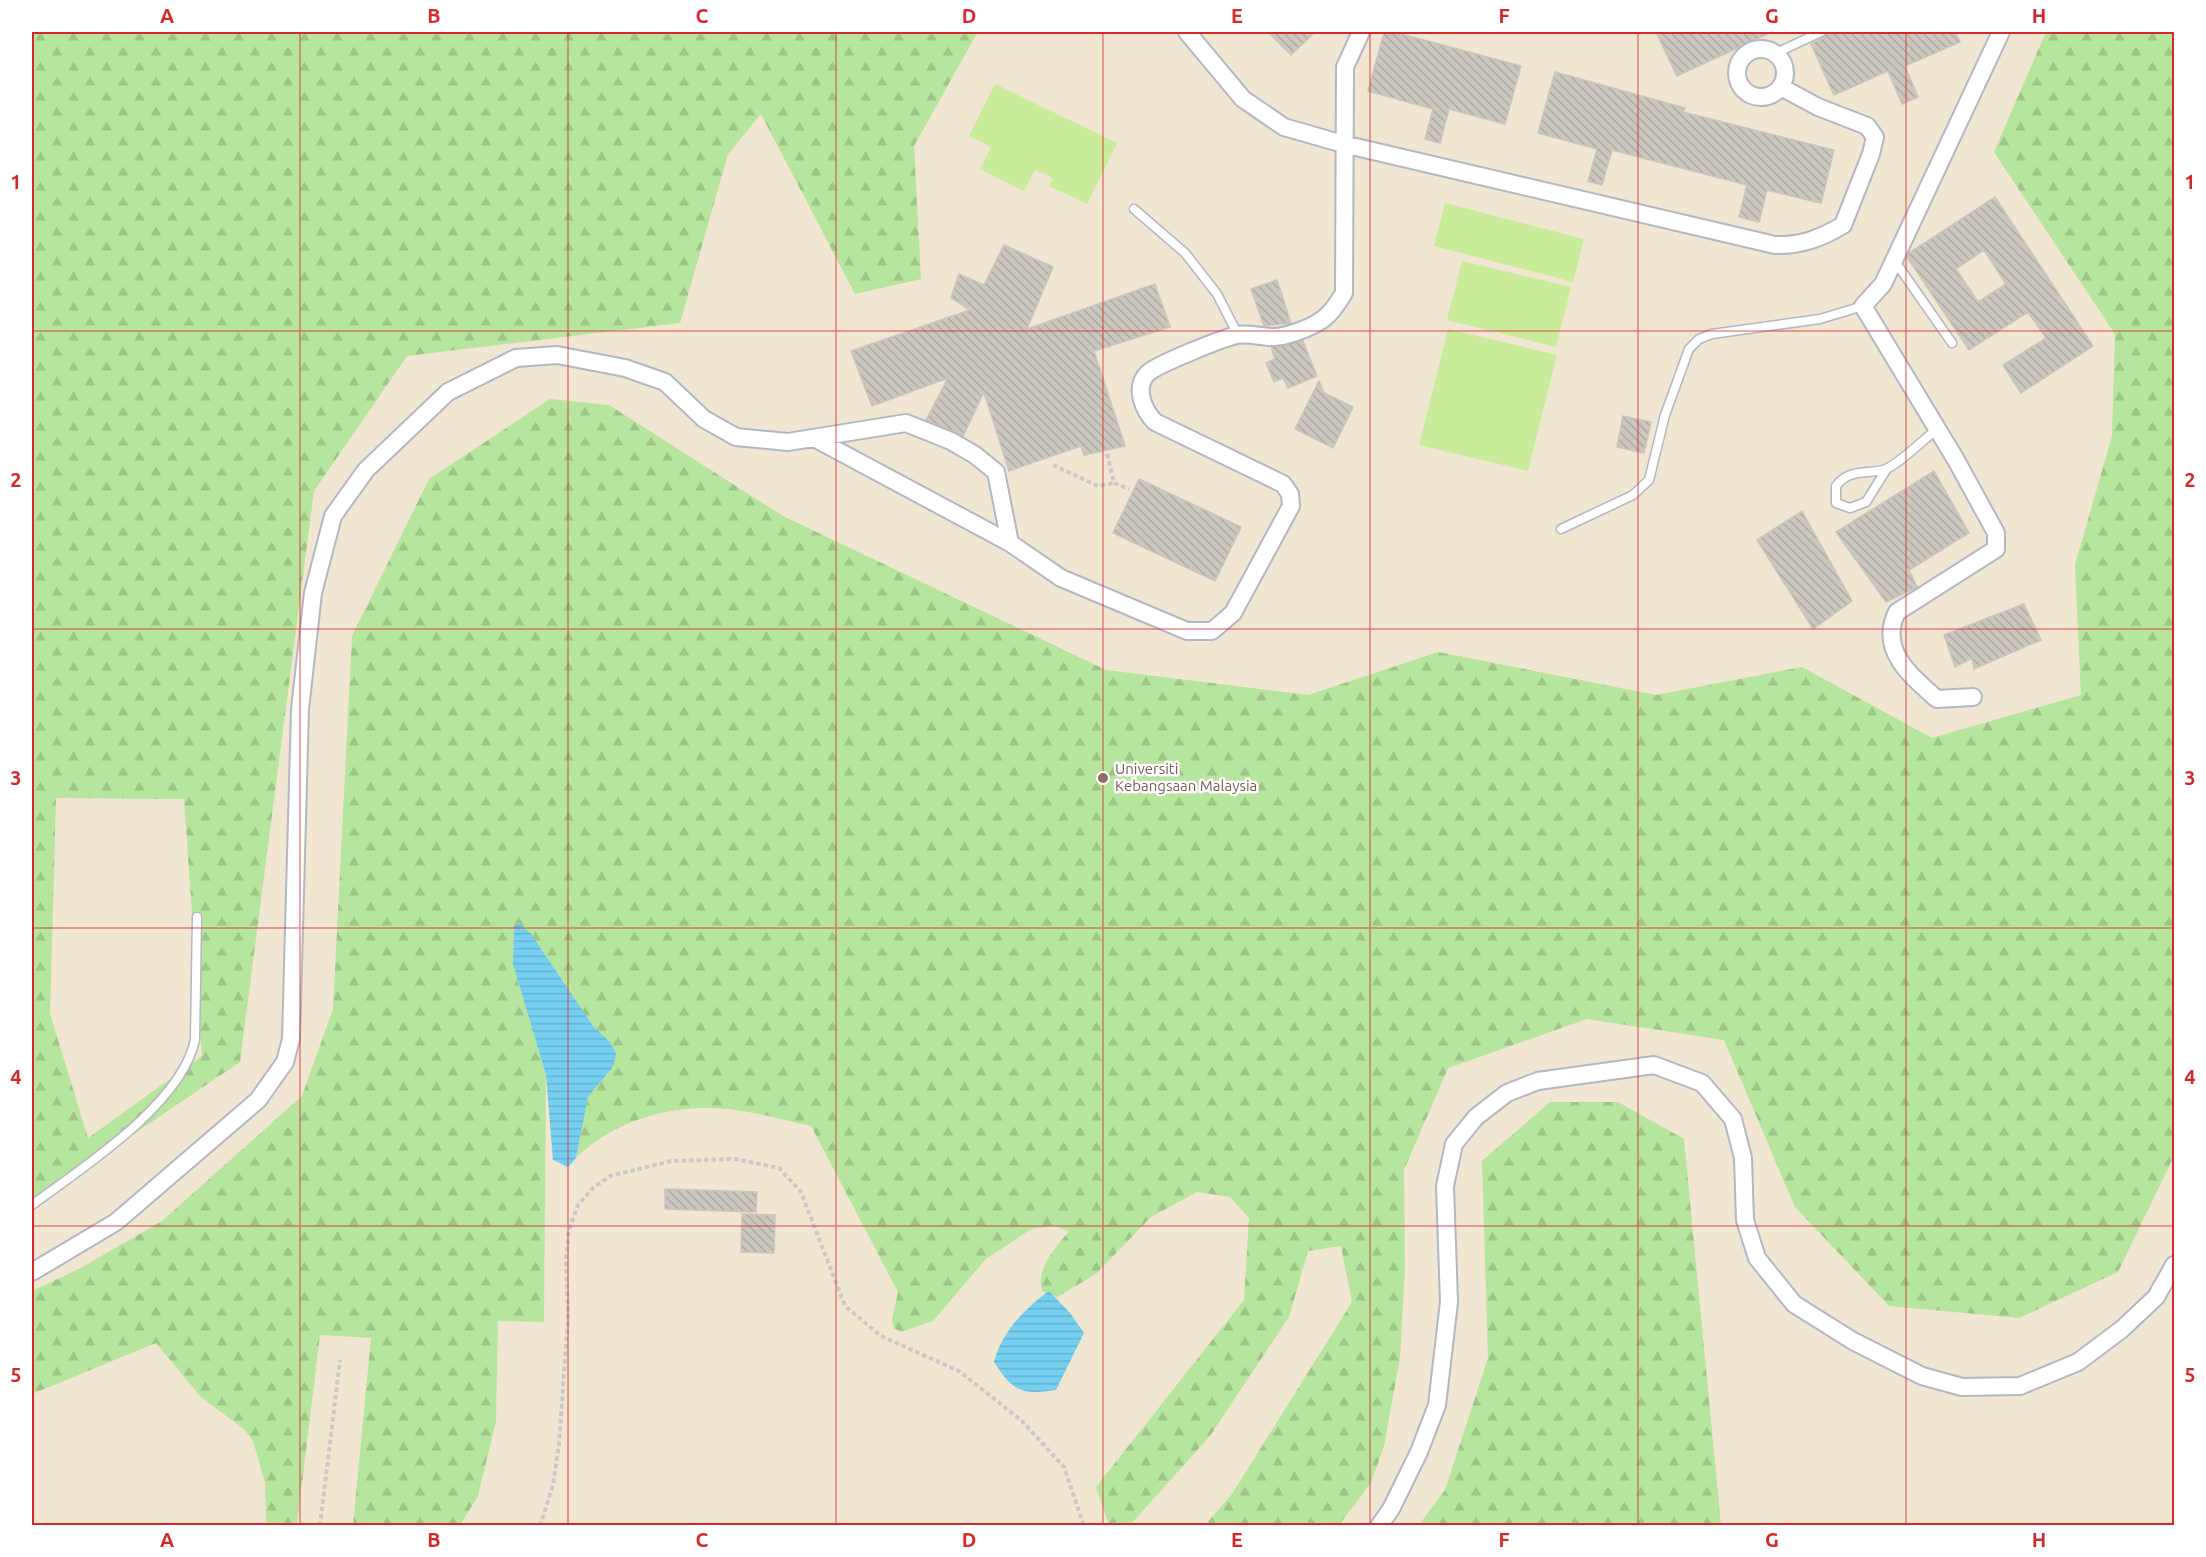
<svg xmlns="http://www.w3.org/2000/svg" width="2206" height="1557" font-family="Ubuntu,sans-serif">
<style>
.education{fill:#f0e6d1}
.forest{fill:url(#forest-firs);fill-rule:evenodd}
.pitch{fill:#c9ec9a}
.water{fill:url(#water-rules)}
.building{fill:url(#building-back-hatch);stroke:#cbc5ba;stroke-width:1.5;fill-rule:evenodd}
.lines{fill:none;stroke-linecap:round;stroke-linejoin:round}
.service-casing{stroke:#b4b7c1;stroke-width:11}
.minor-casing{stroke:#b4b7c1;stroke-width:20}
.path{stroke:#c9c9c9;stroke-width:4;stroke-dasharray:4.5 3;stroke-linecap:butt}
.service{stroke:#fff;stroke-width:8}
.minor{stroke:#fff;stroke-width:16}
.grid{fill:none;stroke:#d62828;stroke-width:1.5;stroke-opacity:0.55}
.education-dot{fill:#8d6e63;stroke:#fff;stroke-width:2}
.labels{text-anchor:middle;stroke-width:5;stroke-linejoin:round;paint-order:stroke}
.education-label{font-size:15px;fill:#785e54;stroke:#fff;text-anchor:start}
.neatline{fill:none;stroke:#d62828;stroke-width:2}
.grid-label{font-size:20px;text-anchor:middle;font-weight:bold;fill:#d62828}
</style>
<defs>
<pattern id="forest-firs" width="22" height="20" patternUnits="userSpaceOnUse" patternTransform="scale(1.5)"><rect width="22" height="20" fill="#b6e59e"/><path d="M5 1l3.5 6h-7zM16 11l3.5 6h-7z" fill="#9dc588"/></pattern>
<pattern id="water-rules" width="6" height="5" patternUnits="userSpaceOnUse" patternTransform="scale(1.5)"><rect width="6" height="5" fill="#75cff0"/><path d="M0 2.5h6" fill="none" stroke="#66b2ce"/></pattern>
<pattern id="building-back-hatch" width="6" height="6" patternUnits="userSpaceOnUse" patternTransform="scale(1.5)"><rect width="6" height="6" fill="#cbc7bf"/><path d="M-1 5l2 2M0 0l6 6M5-1l2 2" fill="none" stroke="#afaba4"/></pattern>
</defs>
<rect width="100%" height="100%" fill="#efe9e1"/>
<!-- education -->
<path class="education" d="M 32,32 L 2174,32 L 2174,1525 L 32,1525 Z"/>
<!-- forest -->
<path class="forest" d="M 32,32 L 975,32 L 976,35 L 914,146 L 921,279 L 855,294 L 761,114 L 728,154 L 680,323 L 407,356 L 314,491 L 240,1062 L 32,1203 ZM 56,798 L 184,799 L 202,1056 L 88,1138 L 50,1014 Z
M 2046,32 L 2174,32 L 2174,1156 L 2118,1272 L 2019,1318 L 1889,1306 L 1795,1207 L 1724,1040 L 1587,1019 L 1448,1068 L 1404,1170 L 1405,1268 L 1400,1358 L 1384,1446 L 1371,1483 L 1339,1525 L 1205,1525 L 1232,1494 L 1352,1302 L 1341,1246 L 1308,1251 L 1289,1317 L 1210,1436 L 1130,1525 L 1109,1525 L 1096,1487 L 1244,1300 L 1249,1218 L 1230,1197 L 1197,1192 L 1151,1217 L 1096,1274 L 1057,1297 L 1042,1291 C 1036,1267 1055,1249 1069,1231 L 1055,1226 L 1031,1229 L 986,1259 L 933,1321 L 901,1332 L 894,1328 L 892,1320 L 898,1292 L 811,1126 C 788,1121 766,1115 743,1111 C 685,1101 618,1116 576,1158 L 588,1097 L 613,1067 L 610,1042 L 593,1026 L 519,923 L 514,926 L 513,964 L 546,1075 L 544,1322 L 498,1321 L 496,1421 L 478,1496 L 460,1525 L 353,1525 L 371,1338 L 320,1335 L 297,1525 L 266,1525 L 265,1483 L 253,1441 L 245,1430 L 201,1397 L 156,1343 L 32,1394 L 32,1291 L 79,1269 L 162,1221 L 302,1096 L 333,1009 L 352,636 L 429,479 L 550,399 L 609,405 L 783,516 L 1106,670 L 1308,695 L 1438,652 L 1656,695 L 1802,667 L 1932,738 L 2081,695 L 2075,565 L 2112,436 L 2115,334 L 1994,152 Z
M 1550,1102 L 1618,1102 L 1684,1139 L 1721,1525 L 1419,1525 L 1445,1490 L 1488,1358 L 1482,1161 Z"/>
<!-- pitch -->
<path class="pitch" d="M 995,84 L 1117,143 L 1087,204 L 1049,186 L 1053,178 L 1035,170 L 1024,191 L 980,169 L 991,147 L 969,136 Z
M 1445,203 L 1584,239 L 1573,282 L 1434,246 Z
M 1462,261 L 1571,287 L 1556,347 L 1447,320 Z
M 1448,329 L 1557,355 L 1528,471 L 1419,445 Z"/>
<!-- water -->
<path class="water" d="M 519,923 L 531,934 L 593,1026 L 610,1042 L 616,1054 L 613,1067 L 588,1097 L 576,1158 L 568,1167 L 553,1160 L 546,1075 L 513,964 L 514,926 Z
M 1049,1291 L 1070,1313 L 1084,1333 L 1056,1390 C 1022,1395 1013,1392 994,1362 C 1002,1332 1024,1309 1049,1291 Z"/>
<!-- building -->
<path class="building" d="M 1268,32 L 1315,32 L 1291,55 Z
M 1384,32 L 1394,32 L 1521,66 L 1505,124 L 1449,109 L 1440,143 L 1425,139 L 1433,109 L 1368,91 Z
M 1656,32 L 1772,32 L 1677,76 Z
M 1827,32 L 1955,32 L 1960,42 L 1905,66 L 1918,97 L 1902,104 L 1888,71 L 1834,95 L 1811,44 L 1824,37 Z
M 1555,72 L 1685,108 L 1683,112 L 1834,150 L 1821,203 L 1767,190 L 1759,222 L 1739,217 L 1747,185 L 1612,150 L 1602,185 L 1588,181 L 1597,149 L 1538,133 Z
M 1995,197 L 2093,346 L 2021,393 L 2003,365 L 2046,338 L 2028,312 L 1969,350 L 1907,257 L 1909,253 ZM 1984,250 L 2006,284 L 1978,302 L 1956,269 Z
M 1004,245 L 1053,267 L 1027,329 L 1155,284 L 1170,327 L 1094,351 L 1125,446 L 1084,455 L 1081,446 L 1009,471 L 984,392 L 963,436 L 926,420 L 948,378 L 872,406 L 851,351 L 970,310 L 951,298 L 959,274 L 984,285 Z
M 1277,280 L 1291,323 L 1264,326 L 1251,289 Z
M 1303,341 L 1317,376 L 1288,388 L 1283,378 L 1274,382 L 1266,363 L 1275,359 L 1271,347 Z
M 1319,381 L 1324,393 L 1353,407 L 1333,448 L 1295,429 Z
M 1623,416 L 1651,422 L 1644,453 L 1617,447 Z
M 1934,471 L 1969,533 L 1909,570 L 1917,587 L 1886,602 L 1836,532 Z
M 1139,479 L 1241,527 L 1215,581 L 1113,533 Z
M 1802,511 L 1852,601 L 1813,629 L 1757,540 Z
M 2024,604 L 2041,640 L 1974,669 L 1972,658 L 1955,667 L 1944,635 Z
M 665,1189 L 757,1192 L 756,1212 L 665,1209 Z
M 742,1214 L 775,1215 L 774,1253 L 741,1252 Z"/>
<g class="lines">
<defs>
<path id="service" d="M 1776,53 L 1821,32
M 1134,209 L 1185,253 L 1217,294 L 1238,335
M 1894,260 L 1952,343
M 1886,470 L 1866,502 L 1850,508 L 1836,503 L 1836,486 C 1849,469 1865,474 1883,470 C 1896,467 1924,439 1936,430
M 1561,529 L 1633,495 L 1649,480 L 1665,415 L 1689,349 L 1699,339 L 1712,334 L 1820,319 L 1863,306
M 32,1205 C 83,1167 181,1105 195,1040 L 197,917"/>
<path id="minor" d="M 1187,32 L 1243,99 L 1284,127 L 1343,144 L 1775,245 C 1801,246 1821,238 1843,225 L 1871,154 L 1875,137 L 1867,126 L 1818,107 L 1781,87
M1737 73a24 24 0 1 1 48 0a24 24 0 1 1-48 0Z
M 814,438 L 1010,543 L 1061,578 L 1187,631 L 1212,631 L 1233,613 L 1291,506 L 1290,494 L 1283,484 L 1155,422 C 1144,411 1133,387 1148,373 C 1158,364 1223,338 1237,335 C 1248,333 1262,337 1274,337 C 1285,337 1307,329 1317,323 C 1330,316 1337,304 1344,293 L 1345,67 L 1361,32
M 1973,697 L 1937,699 C 1911,676 1878,650 1897,612 L 1996,549 L 1996,533 L 1956,460 L 1863,306 L 1883,284 L 2001,32
M 32,1272 L 116,1222 L 258,1100 L 285,1062 L 291,1039 L 300,709 L 313,593 L 333,516 L 366,470 L 448,392 L 516,358 L 557,355 L 625,368 L 665,382 L 704,419 L 736,437 L 788,442 L 906,423 L 951,441 L 975,455 L 996,472 L 1010,543
M 1379,1526 L 1391,1509 L 1419,1452 L 1437,1405 L 1449,1302 L 1445,1186 L 1454,1144 L 1476,1117 L 1507,1093 L 1538,1081 L 1654,1065 L 1702,1083 L 1733,1119 L 1743,1158 L 1745,1220 L 1757,1258 L 1794,1304 L 1853,1341 L 1922,1376 L 1962,1387 L 2020,1386 L 2078,1362 L 2122,1329 L 2156,1297 L 2174,1265"/>
</defs>
<!-- service casing -->
<use href="#service" class="service-casing"/>
<!-- minor casing -->
<use href="#minor" class="minor-casing"/>
<!-- path -->
<path class="path" d="M 1107,454 L 1114,483 L 1129,489
M 1053,465 L 1098,486 L 1114,483
M 320,1526 L 340,1360
M 540,1526 L 553,1485 L 559,1444 L 568,1319 L 566,1258 L 569,1230 L 578,1205 L 593,1188 L 610,1176 L 671,1161 L 735,1159 L 779,1168 L 801,1192 L 845,1306 L 881,1336 L 959,1371 L 1022,1421 L 1064,1467 L 1084,1526"/>
<!-- service -->
<use href="#service" class="service"/>
<!-- minor -->
<use href="#minor" class="minor"/>
</g>
<!-- grid -->
<path class="grid" d="M 300,32 L 300,1526M 568,32 L 568,1526M 836,32 L 836,1526M 1103,32 L 1103,1526M 1370,32 L 1370,1526M 1638,32 L 1638,1526M 1906,32 L 1906,1526M 32,331 L 2174,331M 32,629 L 2174,629M 32,928 L 2174,928M 32,1226 L 2174,1226"/>
<!-- markers -->
<circle class="education-dot" cx="1103" cy="778" r="6"/>
<g class="labels">
<!-- education labels -->
<g class="education-label">
<text x="1115" y="774">Universiti<tspan x="1115" dy="17">Kebangsaan Malaysia</tspan></text>
</g>
</g>
<!-- border -->
<rect width="2206" height="1557" fill="none" stroke="#ffffff" stroke-width="66"/>
<rect x="33" y="33" width="2140" height="1491" class="neatline"/>
<g class="grid-label">
<text x="167" y="23">A</text>
<text x="434" y="23">B</text>
<text x="702" y="23">C</text>
<text x="969" y="23">D</text>
<text x="1237" y="23">E</text>
<text x="1504" y="23">F</text>
<text x="1772" y="23">G</text>
<text x="2039" y="23">H</text>
<text x="16" y="189">1</text>
<text x="2190" y="189">1</text>
<text x="16" y="487">2</text>
<text x="2190" y="487">2</text>
<text x="16" y="785">3</text>
<text x="2190" y="785">3</text>
<text x="16" y="1084">4</text>
<text x="2190" y="1084">4</text>
<text x="16" y="1382">5</text>
<text x="2190" y="1382">5</text>
<text x="167" y="1547">A</text>
<text x="434" y="1547">B</text>
<text x="702" y="1547">C</text>
<text x="969" y="1547">D</text>
<text x="1237" y="1547">E</text>
<text x="1504" y="1547">F</text>
<text x="1772" y="1547">G</text>
<text x="2039" y="1547">H</text>
</g>
</svg>
